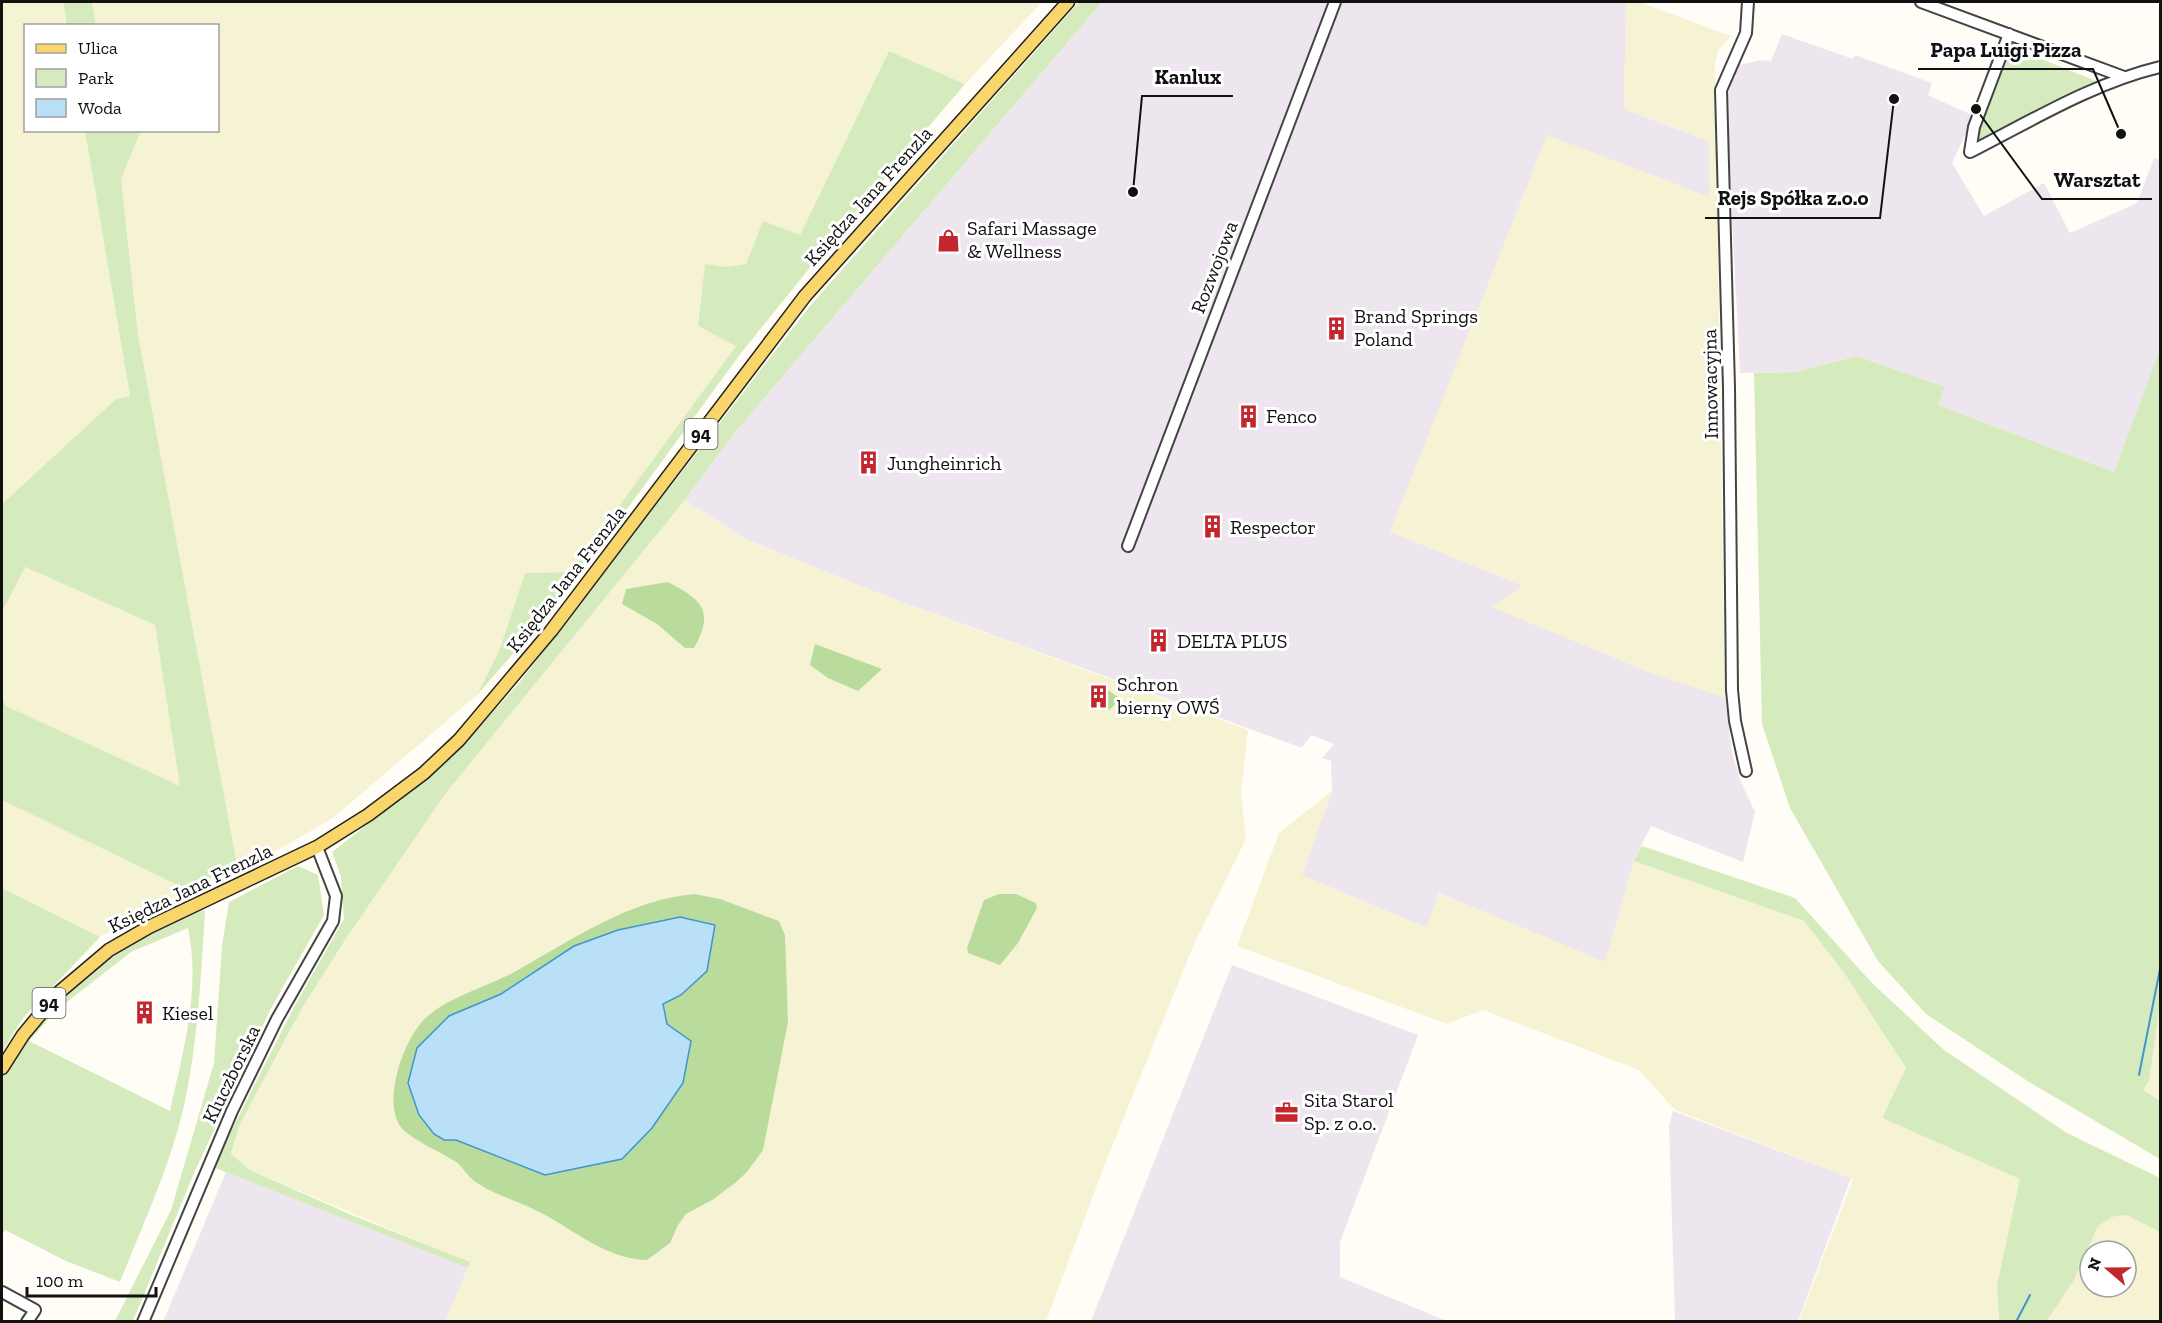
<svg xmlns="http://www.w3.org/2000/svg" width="2162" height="1323" font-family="'Zilla Slab',serif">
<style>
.industrial{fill:#eee6ef}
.farmland{fill:#f6f3d4;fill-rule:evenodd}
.green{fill:#d5ebbd;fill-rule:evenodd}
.forest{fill:#b9dc9c;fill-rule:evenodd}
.water{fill:#b9e0f7;stroke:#3f96cf;stroke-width:1.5}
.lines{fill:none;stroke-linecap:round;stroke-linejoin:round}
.stream{stroke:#3f96cf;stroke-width:2}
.minor-casing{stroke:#444;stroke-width:14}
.major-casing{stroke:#222;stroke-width:15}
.minor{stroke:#fff;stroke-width:10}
.major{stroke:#f9d66b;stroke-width:12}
.labels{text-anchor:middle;stroke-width:6;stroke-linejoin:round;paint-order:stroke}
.shield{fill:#fff;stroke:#585858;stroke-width:1.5}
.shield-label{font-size:18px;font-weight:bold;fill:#111}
.street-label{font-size:20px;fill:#111;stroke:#fff}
.poi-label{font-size:20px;fill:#111;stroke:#fff;text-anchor:start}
.leader{fill:none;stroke:#111;stroke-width:2}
.callout-dot{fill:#111;stroke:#fff;stroke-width:2}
.callout-label{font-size:21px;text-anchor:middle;font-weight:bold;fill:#111;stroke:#fff;stroke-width:6;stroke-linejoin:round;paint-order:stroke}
</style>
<rect width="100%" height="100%" fill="#fffdf5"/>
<!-- industrial -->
<path class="industrial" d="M 1102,2 L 1626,2 L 1624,109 L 1709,141 L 1710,197 L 1391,532 L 1524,586 L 1493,607 L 1659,676 L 1725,697 L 1732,753 L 1741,782 L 1755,812 L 1743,862 L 1651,826 L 1634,861 L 1605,963 L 1439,893 L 1427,928 L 1301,875 L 1332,791 L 1331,761 L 1322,758 L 1334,744 L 1311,735 L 1302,748 L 880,594 L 743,538 L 685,500 L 738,429 Z
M 1782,34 L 1853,59 L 1855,55 L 1932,83 L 1928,95 L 1974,116 L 1952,163 L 1984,216 L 2044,183 L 2070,233 L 2137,203 L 2154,158 L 2160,160 L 2160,352 L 2114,472 L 1938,405 L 1945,387 L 1857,356 L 1795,372 L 1740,373 L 1726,103 L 1731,80 L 1739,65 L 1761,60 L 1771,61 Z
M 1232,965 L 1418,1035 L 1340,1242 L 1340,1277 L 1447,1321 L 1091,1321 Z
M 1673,1111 L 1851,1178 L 1798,1321 L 1675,1321 L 1669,1125 Z
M 226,1172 L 468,1268 L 446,1321 L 163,1322 Z"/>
<!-- farmland -->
<path class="farmland" d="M 2,2 L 63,2 L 67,25 L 26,26 L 26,130 L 85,131 L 130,396 L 116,399 L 2,504 Z
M 92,2 L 1042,2 L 965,84 L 889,51 L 800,235 L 792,233 L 746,264 L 726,267 L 737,346 L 571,572 L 525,573 L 499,651 L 477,695 L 333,818 L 259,861 L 237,864 L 138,335 L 121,179 L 141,131 L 218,130 L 218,26 L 96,25 Z
M 1626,2 L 1639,2 L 1731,36 L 1719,49 L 1715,63 L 1725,697 L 1659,676 L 1492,607 L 1523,586 L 1390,532 L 1547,135 L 1710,197 L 1709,141 L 1624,109 Z
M 685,500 L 743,538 L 880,594 L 1248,730 L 1241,793 L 1246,839 L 1194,944 L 1105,1164 L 1046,1321 L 446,1321 L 470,1263 L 250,1170 L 231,1154 L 239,1126 L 302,1008 L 347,937 L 446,793 Z
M 24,567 L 155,625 L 181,787 L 5,706 L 2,697 L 2,612 Z
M 1332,791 L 1302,875 L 1426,928 L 1439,893 L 1605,962 L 1634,861 L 1804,921 L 1845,974 L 1906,1068 L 1882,1118 L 2021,1179 L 1997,1285 L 1999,1321 L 1799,1321 L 1853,1179 L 1675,1110 L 1639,1070 L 1483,1010 L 1447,1024 L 1237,946 L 1279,833 Z
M 2,800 L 188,890 L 99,937 L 2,888 Z
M 2160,1005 L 2160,1101 L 2142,1090 L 2149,1081 Z
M 2126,1215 L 2160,1232 L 2160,1321 L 2047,1322 L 2074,1280 L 2098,1226 L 2112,1217 ZM 2090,1251 L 2126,1251 L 2126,1287 L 2090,1287 Z"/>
<!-- green -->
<path class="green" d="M 63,2 L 92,2 L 96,25 L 67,25 Z
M 1079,2 L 1102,2 L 738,429 L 685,500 L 446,793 L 347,937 L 302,1008 L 239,1126 L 231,1154 L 250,1170 L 354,1216 L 470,1262 L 468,1268 L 213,1167 L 294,1007 L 344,919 L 341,877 L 332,852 C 400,800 464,748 519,683 L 810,306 Z
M 2009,46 L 2096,81 L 1977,143 L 1977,133 Z
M 889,51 L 965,84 L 829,244 L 741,353 L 565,594 L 477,695 L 499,651 L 525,573 L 571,572 L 736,346 L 698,326 L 705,264 L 726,267 L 746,264 L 763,221 L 800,235 Z
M 85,131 L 141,131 L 121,179 L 138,335 L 237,864 L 188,890 L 2,800 L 2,697 L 6,706 L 180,786 L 155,625 L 25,567 L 2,612 L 2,504 L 116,399 L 130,396 Z
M 2159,352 L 2160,1005 L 2149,1081 L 2143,1090 L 2160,1101 L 2160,1159 L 2029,1082 L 1926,1014 L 1878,961 L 1790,808 L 1762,724 L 1754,373 L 1795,372 L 1857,356 L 1945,387 L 1938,405 L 2114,472 Z
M 1642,846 L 1795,898 L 1872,983 L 1944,1050 L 2067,1133 L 2160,1178 L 2160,1232 L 2126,1215 L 2112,1217 L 2098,1226 L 2074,1280 L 2047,1321 L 1999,1321 L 1997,1285 L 2020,1179 L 1882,1118 L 1906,1068 L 1845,974 L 1804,921 L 1634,861 Z
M 298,866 L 318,875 L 324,915 L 271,1008 L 194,1173 L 133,1321 L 115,1321 L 171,1210 L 214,1063 L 222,946 L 229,902 Z
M 2,888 L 100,937 L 23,1018 L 2,1052 Z
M 205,910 C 201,977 198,1044 183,1110 C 169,1169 142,1226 120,1282 L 66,1261 L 5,1230 L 2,1235 L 2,1078 L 26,1039 L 55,1003 L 88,975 L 129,946 L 187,915 ZM 188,928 C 201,990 183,1051 170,1111 L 29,1041 L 58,1009 L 131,952 Z"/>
<!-- forest -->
<path class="forest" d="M 668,582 C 702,600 715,610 694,648 L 685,648 L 657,624 L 622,604 L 626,589 Z
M 815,644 L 882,669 L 858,691 L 828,678 L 810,665 Z
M 1097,688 L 1105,688 L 1121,699 L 1109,710 L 1091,704 Z
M 694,894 L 720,899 L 779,921 L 785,935 L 788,1022 L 763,1150 L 747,1172 L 735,1183 L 712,1200 L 686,1214 L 678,1225 L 670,1243 L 647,1260 C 602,1259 568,1224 529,1207 C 510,1198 487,1192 472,1179 C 465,1173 461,1164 453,1160 C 440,1152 407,1137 400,1126 C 382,1098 405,1034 429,1015 C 455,994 488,987 518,970 C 573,939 629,900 694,894 ZM 680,917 L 681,995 L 663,1004 L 667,1024 L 545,1175 L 456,1139 L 449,1016 L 501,994 L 574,947 Z
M 999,894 L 1016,894 L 1036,903 L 1037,908 L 1018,943 L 1000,965 L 968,953 L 967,948 L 984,900 Z"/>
<!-- water -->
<path class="water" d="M 680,917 L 715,925 L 707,971 L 681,995 L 663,1004 L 667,1024 L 691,1041 L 683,1083 L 652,1128 L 622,1159 L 545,1175 L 456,1140 L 444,1140 L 434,1134 L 419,1115 L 408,1083 L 417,1048 L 449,1016 L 501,994 L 574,946 L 618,930 Z"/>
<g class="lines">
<!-- stream -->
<path class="stream" d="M 2139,1075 L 2160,969
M 2016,1322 L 2030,1295"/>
<defs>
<path id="minor" d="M 1921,2 L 2124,77
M 2009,34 L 1974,127 L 1970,152 C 2031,121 2093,83 2160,67
M 1128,546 L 1335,2
M 1746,771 L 1735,721 L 1732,690 L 1729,388 L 1721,90 L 1746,33 L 1748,2
M 2,1292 L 35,1310 L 27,1322
M 143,1322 L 232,1111 L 277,1019 L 333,921 L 336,896 L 317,847"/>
<path id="major" d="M 2,1068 L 23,1035 L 57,994 L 109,950 L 149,927 L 317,847 L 368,815 L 424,773 L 459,740 L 551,631 L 805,296 L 1068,2"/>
</defs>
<!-- minor casing -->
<use href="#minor" class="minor-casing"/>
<!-- major casing -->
<use href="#major" class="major-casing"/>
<!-- minor -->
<use href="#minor" class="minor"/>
<!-- major -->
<use href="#major" class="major"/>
</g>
<!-- icons -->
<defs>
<symbol id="shop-bare" viewBox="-9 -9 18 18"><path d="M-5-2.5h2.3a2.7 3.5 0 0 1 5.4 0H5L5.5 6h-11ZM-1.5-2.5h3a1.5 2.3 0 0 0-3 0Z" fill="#c4262e" stroke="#fff" stroke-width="2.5" paint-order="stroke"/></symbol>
<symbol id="building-bare" viewBox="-9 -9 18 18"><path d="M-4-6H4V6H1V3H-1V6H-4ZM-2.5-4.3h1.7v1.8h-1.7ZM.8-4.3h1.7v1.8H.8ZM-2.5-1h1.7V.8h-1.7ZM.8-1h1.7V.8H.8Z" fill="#c4262e" stroke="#fff" stroke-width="2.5" paint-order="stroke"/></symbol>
<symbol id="office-bare" viewBox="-9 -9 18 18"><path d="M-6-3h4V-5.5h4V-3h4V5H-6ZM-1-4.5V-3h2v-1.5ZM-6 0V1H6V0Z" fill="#c4262e" stroke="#fff" stroke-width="2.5" paint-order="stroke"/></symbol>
</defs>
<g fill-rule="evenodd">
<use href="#shop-bare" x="932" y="224" width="33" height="33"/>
<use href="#building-bare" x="1320" y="312" width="33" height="33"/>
<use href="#building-bare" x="1232" y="400" width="33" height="33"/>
<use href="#building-bare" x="852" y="446" width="33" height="33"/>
<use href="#building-bare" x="1196" y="510" width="33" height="33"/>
<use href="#building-bare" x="1142" y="624" width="33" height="33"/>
<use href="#building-bare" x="1082" y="680" width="33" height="33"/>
<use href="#building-bare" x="128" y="996" width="33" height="33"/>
<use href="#office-bare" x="1270" y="1096" width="33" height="33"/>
</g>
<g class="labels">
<!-- shield labels -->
<g class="shield">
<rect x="684.5" y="419" width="33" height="30" rx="4.5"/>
<rect x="32.5" y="988" width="33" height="30" rx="4.5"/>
</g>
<g class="shield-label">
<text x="701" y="440">94</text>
<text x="49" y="1009">94</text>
</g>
<!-- street labels -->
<g class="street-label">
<text transform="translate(868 196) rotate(-48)" y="7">Księdza Jana Frenzla</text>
<text transform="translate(1214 267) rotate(-69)" y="7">Rozwojowa</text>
<text transform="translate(1710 384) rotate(-91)" y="7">Innowacyjna</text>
<text transform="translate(566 579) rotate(-52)" y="7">Księdza Jana Frenzla</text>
<text transform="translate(190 888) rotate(-26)" y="7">Księdza Jana Frenzla</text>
<text transform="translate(231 1074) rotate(-64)" y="7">Kluczborska</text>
</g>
<!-- poi labels -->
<g class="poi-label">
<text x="967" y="235">Safari Massage<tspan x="967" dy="23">&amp; Wellness</tspan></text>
<text x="1354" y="323">Brand Springs<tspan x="1354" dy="23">Poland</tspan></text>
<text x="1266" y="423">Fenco</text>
<text x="887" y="470">Jungheinrich</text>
<text x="1230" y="534">Respector</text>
<text x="1177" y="648">DELTA PLUS</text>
<text x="1117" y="691">Schron<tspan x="1117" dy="23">bierny OWŚ</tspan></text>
<text x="162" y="1020">Kiesel</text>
<text x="1304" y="1107">Sita Starol<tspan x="1304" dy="23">Sp. z o.o.</tspan></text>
</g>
</g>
<!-- callouts -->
<path class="leader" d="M2121 134L2093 69H1918M1133 192L1142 96H1233M1976 109L2042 199H2152M1894 99L1880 218H1705"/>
<g class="callout-dot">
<circle cx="2121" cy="134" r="6"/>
<circle cx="1133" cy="192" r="6"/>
<circle cx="1976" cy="109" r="6"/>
<circle cx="1894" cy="99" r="6"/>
</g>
<g class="callout-label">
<text x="2006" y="57">Papa Luigi Pizza</text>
<text x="1188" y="84">Kanlux</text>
<text x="2097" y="187">Warsztat</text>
<text x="1793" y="205">Rejs Spółka z.o.o</text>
</g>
<!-- border -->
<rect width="2162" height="1323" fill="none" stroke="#111111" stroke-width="6"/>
<!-- legend -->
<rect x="24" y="24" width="195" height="108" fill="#ffffff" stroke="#a0a0a0" stroke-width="1.5"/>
<rect x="36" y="44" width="30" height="9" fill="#f9d66b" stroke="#a0a0a0" stroke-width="1.5"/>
<text x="78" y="54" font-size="18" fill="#111111">Ulica</text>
<rect x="36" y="69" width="30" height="18" fill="#d5ebbd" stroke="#a0a0a0" stroke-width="1.5"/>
<text x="78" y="84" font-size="18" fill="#111111">Park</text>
<rect x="36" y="99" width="30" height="18" fill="#b9e0f7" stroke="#a0a0a0" stroke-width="1.5"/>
<text x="78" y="114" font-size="18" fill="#111111">Woda</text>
<!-- north arrow -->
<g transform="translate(2108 1269) rotate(290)"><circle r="28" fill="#ffffff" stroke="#a0a0a0" stroke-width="1.5"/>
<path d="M0-4.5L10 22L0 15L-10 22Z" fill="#c4262e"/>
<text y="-9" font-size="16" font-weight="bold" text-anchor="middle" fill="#111111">N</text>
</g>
<!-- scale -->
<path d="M27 1287v9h129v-9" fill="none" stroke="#111111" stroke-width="3"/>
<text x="36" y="1287" font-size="18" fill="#111111" stroke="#ffffff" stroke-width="4.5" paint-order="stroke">100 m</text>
</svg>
